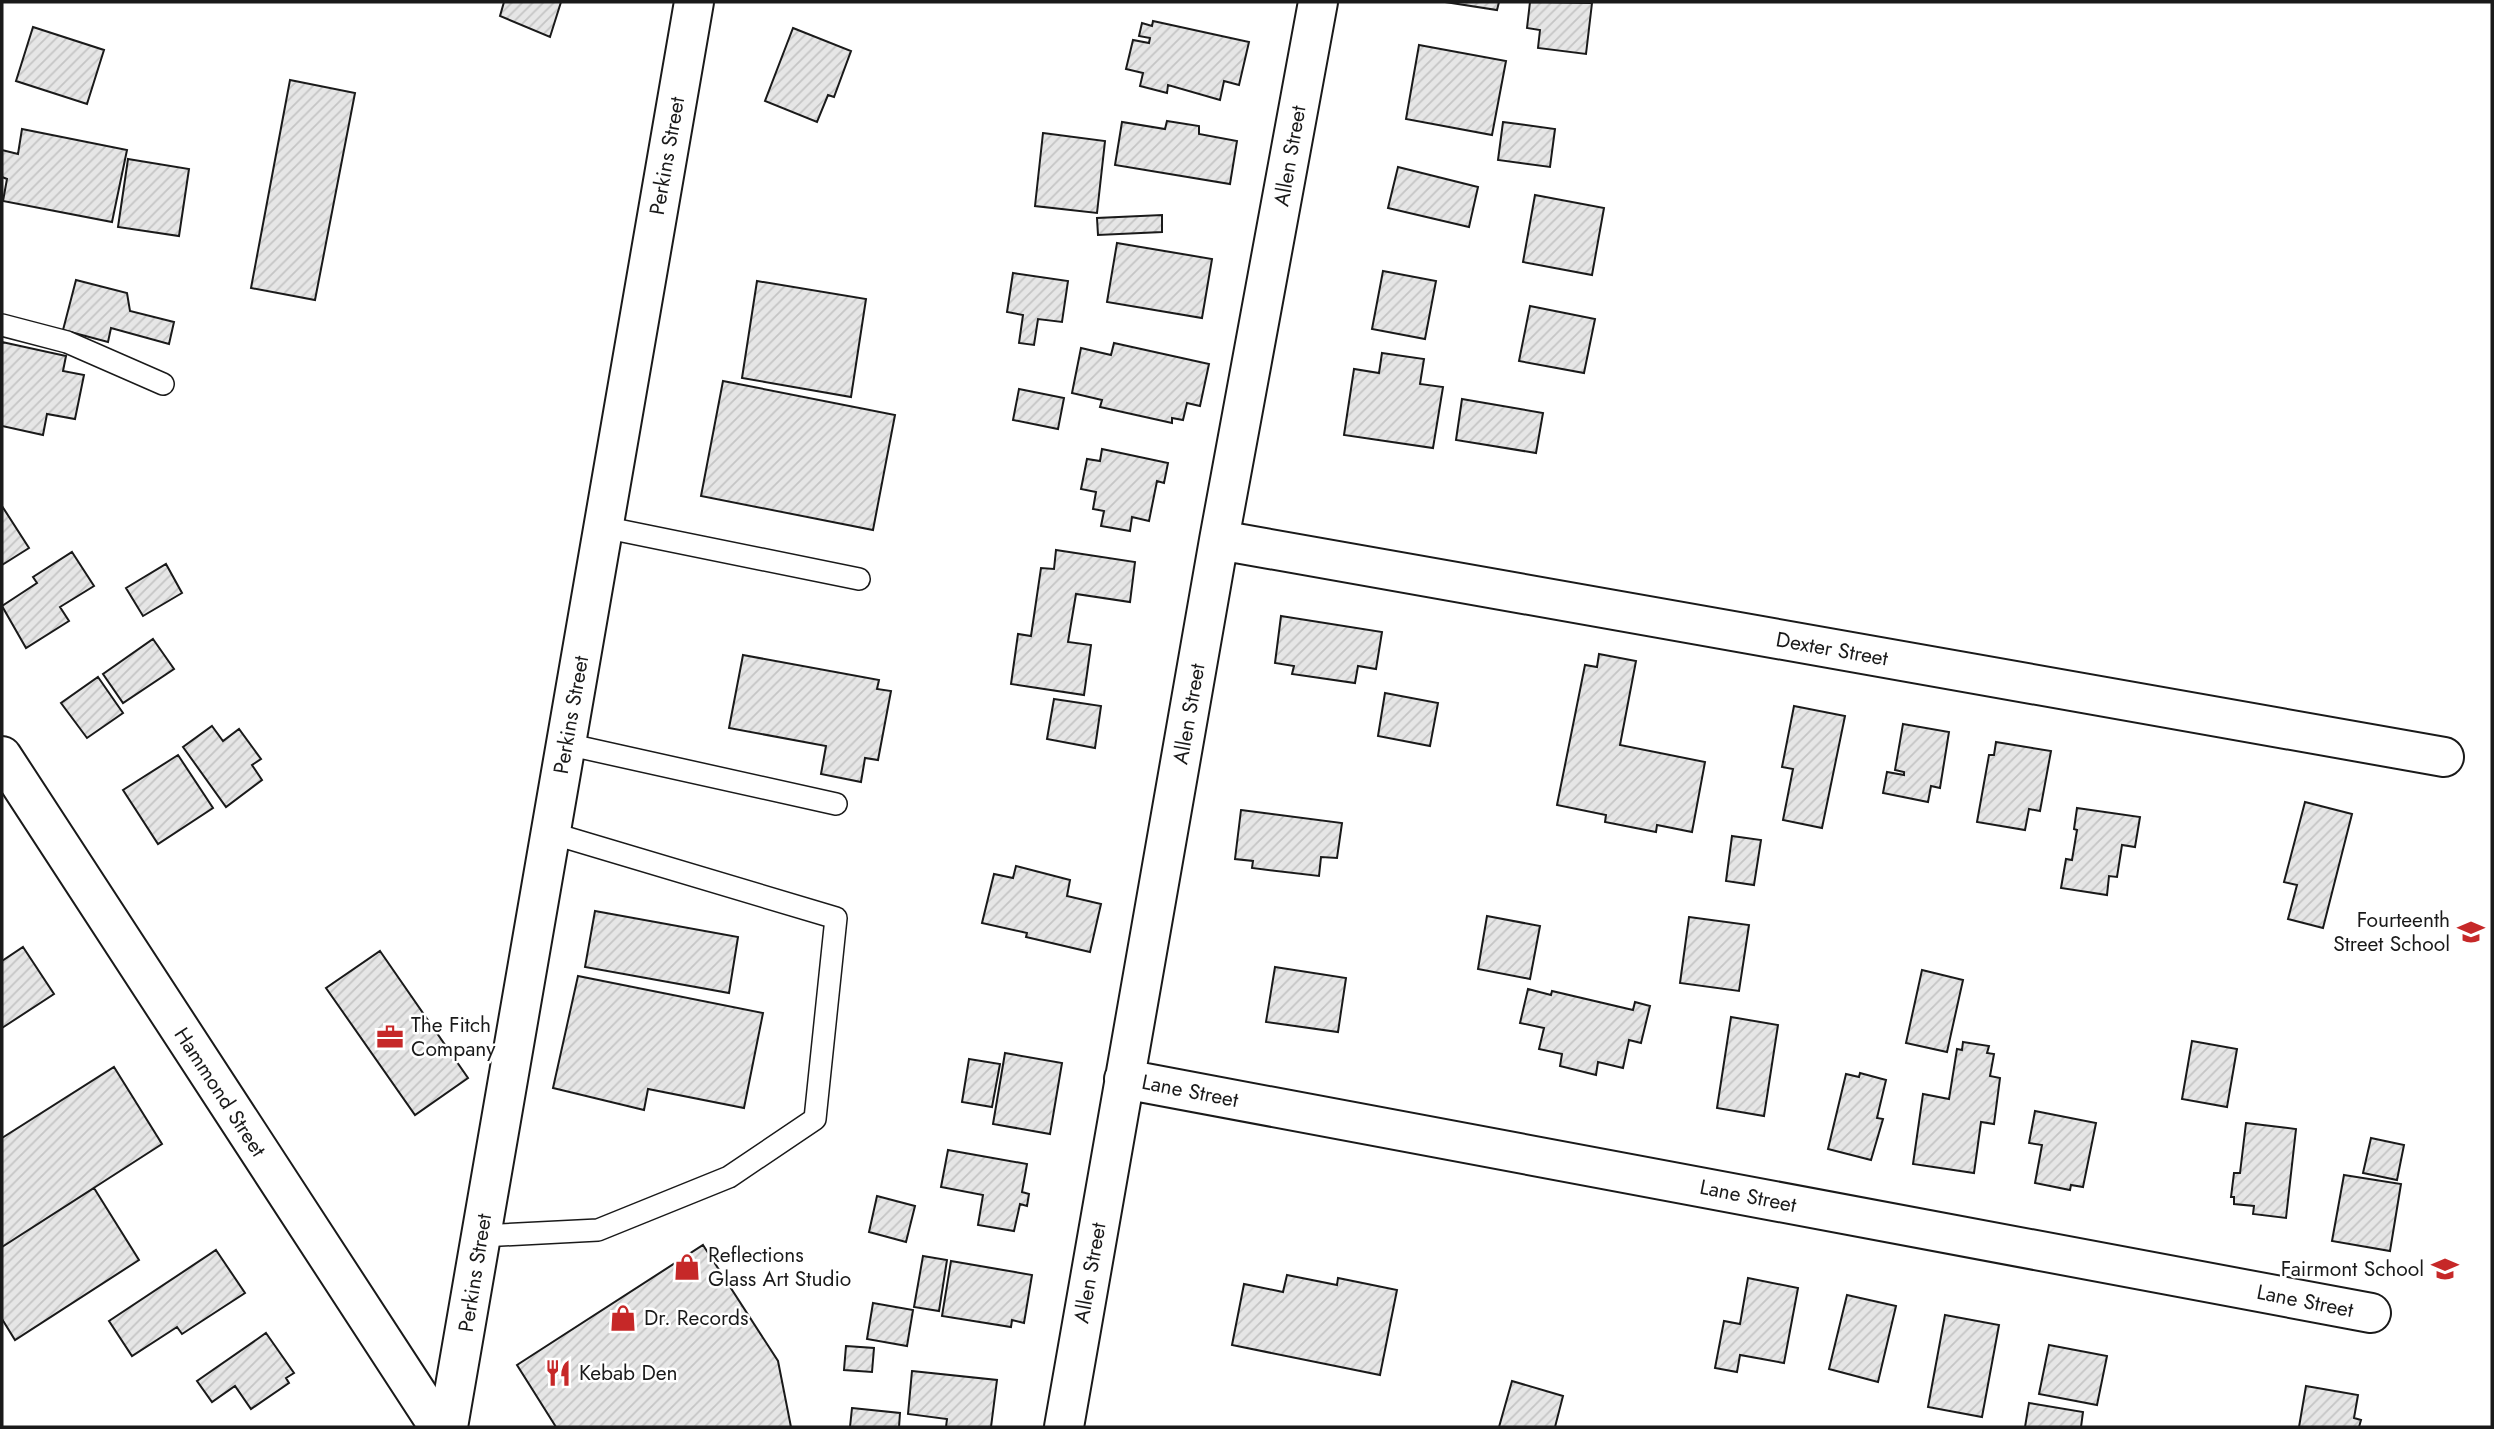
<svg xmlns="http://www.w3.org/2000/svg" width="2494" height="1429" font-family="Jost,sans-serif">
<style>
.building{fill:url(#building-hatch);stroke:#1a1a1a;stroke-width:2}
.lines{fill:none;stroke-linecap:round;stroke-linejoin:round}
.service-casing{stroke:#1a1a1a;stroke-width:24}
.minor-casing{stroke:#1a1a1a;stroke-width:42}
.primary-casing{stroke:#1a1a1a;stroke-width:42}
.service{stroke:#fff;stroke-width:21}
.minor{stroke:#fff;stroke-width:38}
.primary{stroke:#fff;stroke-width:38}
.labels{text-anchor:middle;stroke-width:5;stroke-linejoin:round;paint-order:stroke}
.street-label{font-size:21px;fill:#1a1a1a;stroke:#fff}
.poi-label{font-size:21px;fill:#1a1a1a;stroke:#fff;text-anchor:start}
</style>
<defs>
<pattern id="building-hatch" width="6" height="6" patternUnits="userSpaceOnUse" patternTransform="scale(1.75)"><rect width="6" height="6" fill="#e6e6e6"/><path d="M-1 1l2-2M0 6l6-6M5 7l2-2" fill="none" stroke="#c5c5c5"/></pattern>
</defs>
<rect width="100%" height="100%" fill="#fff"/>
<!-- building -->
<path class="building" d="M 504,2 L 561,2 L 550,37 L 500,16 Z
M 1445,2 L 1499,2 L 1497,10 Z
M 1530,2 L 1592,3 L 1586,54 L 1538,48 L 1540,30 L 1527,28 Z
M 1153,21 L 1249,42 L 1239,85 L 1224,81 L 1220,100 L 1168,85 L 1167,93 L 1140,86 L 1143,73 L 1126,69 L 1133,40 L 1149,43 L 1150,38 L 1139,36 L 1142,23 L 1152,26 Z
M 33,27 L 104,50 L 87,104 L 16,81 Z
M 793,28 L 851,51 L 834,97 L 828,95 L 817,122 L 765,101 Z
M 1419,45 L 1506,61 L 1492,135 L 1406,119 Z
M 290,80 L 355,93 L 315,300 L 251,288 Z
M 1167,121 L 1199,126 L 1199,134 L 1237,141 L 1230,184 L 1115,165 L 1122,122 L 1165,129 Z
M 1503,122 L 1555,129 L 1550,167 L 1498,160 Z
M 22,129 L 127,150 L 112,222 L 3,201 L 7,179 L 2,177 L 2,150 L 18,154 Z
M 1043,133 L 1105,141 L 1097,213 L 1035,206 Z
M 128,159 L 189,169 L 179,236 L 118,227 Z
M 1398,167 L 1478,187 L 1469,227 L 1388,208 Z
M 1535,195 L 1604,208 L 1592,275 L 1523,262 Z
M 1162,215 L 1162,232 L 1098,235 L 1097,218 Z
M 1117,243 L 1212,259 L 1202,318 L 1107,302 Z
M 1383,271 L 1436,281 L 1425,339 L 1372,329 Z
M 1013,273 L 1068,281 L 1062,322 L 1038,319 L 1034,345 L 1019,343 L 1023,315 L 1007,312 Z
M 76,280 L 127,293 L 130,311 L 174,322 L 169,344 L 111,328 L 108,342 L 63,330 Z
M 757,281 L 866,299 L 851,397 L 742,378 Z
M 1530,306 L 1595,319 L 1584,373 L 1519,361 Z
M 2,342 L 66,356 L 63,371 L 84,375 L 75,419 L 47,414 L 43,435 L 2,426 Z
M 1114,343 L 1209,364 L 1200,406 L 1187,403 L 1183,420 L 1172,418 L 1172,423 L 1100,407 L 1102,400 L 1072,393 L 1081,348 L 1111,355 Z
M 1382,353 L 1424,359 L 1420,384 L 1443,387 L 1433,448 L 1344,435 L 1354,369 L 1379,373 Z
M 723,381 L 895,415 L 873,530 L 701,496 Z
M 1019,389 L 1064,398 L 1058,429 L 1013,420 Z
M 1462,399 L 1543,413 L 1536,453 L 1456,440 Z
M 1102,449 L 1168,463 L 1164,483 L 1157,481 L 1149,521 L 1132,517 L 1130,531 L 1101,526 L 1104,511 L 1093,509 L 1096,492 L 1081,489 L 1087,459 L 1100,461 Z
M 2,506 L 29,548 L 2,565 Z
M 1056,550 L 1135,562 L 1130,602 L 1076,594 L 1068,642 L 1091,645 L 1084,695 L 1011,684 L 1018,634 L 1031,636 L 1041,568 L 1054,569 Z
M 72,552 L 94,586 L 60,607 L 69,621 L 26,648 L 2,606 L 37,583 L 33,577 Z
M 166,564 L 182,593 L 143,616 L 126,588 Z
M 1281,616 L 1382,632 L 1376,669 L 1358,666 L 1355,683 L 1292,674 L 1294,666 L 1275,663 Z
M 153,639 L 174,669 L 123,703 L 103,674 Z
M 1599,654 L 1636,661 L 1620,745 L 1705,762 L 1692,832 L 1657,825 L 1656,832 L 1605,822 L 1606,815 L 1557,805 L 1585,665 L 1597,667 Z
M 743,655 L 879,680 L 877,689 L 891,691 L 878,760 L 865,758 L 861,782 L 821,774 L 826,746 L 729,728 Z
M 98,677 L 123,713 L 87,738 L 61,703 Z
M 1385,693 L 1438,703 L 1430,746 L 1378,736 Z
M 1054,699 L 1101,706 L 1095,748 L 1047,739 Z
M 1794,706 L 1845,716 L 1822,828 L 1783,820 L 1793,769 L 1782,767 Z
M 1903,724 L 1949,732 L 1940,788 L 1931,786 L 1928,802 L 1883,793 L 1887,772 L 1904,775 L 1904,772 L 1895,770 Z
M 212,726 L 223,741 L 239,729 L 261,759 L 252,765 L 262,780 L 226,807 L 183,747 Z
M 1996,742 L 2051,751 L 2040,811 L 2029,809 L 2025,830 L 1977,822 L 1989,755 L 1994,755 Z
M 178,755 L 213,808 L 158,844 L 123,790 Z
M 2305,802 L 2352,814 L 2323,928 L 2288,919 L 2297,885 L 2284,882 Z
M 2077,808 L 2140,817 L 2135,847 L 2122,845 L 2117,877 L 2109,876 L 2107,895 L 2061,888 L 2066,859 L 2072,860 L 2077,830 L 2074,829 Z
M 1241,810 L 1342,823 L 1337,858 L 1321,857 L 1319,876 L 1252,868 L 1253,861 L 1235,859 Z
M 1732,836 L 1761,840 L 1754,885 L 1726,881 Z
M 1016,866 L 1070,880 L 1067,896 L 1101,904 L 1090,952 L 1026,937 L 1027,933 L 982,923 L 994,874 L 1013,878 Z
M 595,911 L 738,937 L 729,993 L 585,967 Z
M 1487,916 L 1540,926 L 1530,979 L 1478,969 Z
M 1689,917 L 1749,925 L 1739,991 L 1680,983 Z
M 23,947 L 54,994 L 2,1028 L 2,961 Z
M 380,951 L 468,1078 L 415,1115 L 326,988 Z
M 1275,967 L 1346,978 L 1338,1032 L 1266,1022 Z
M 1922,970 L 1963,980 L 1947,1052 L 1906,1043 Z
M 578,976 L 763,1013 L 744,1108 L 648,1089 L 644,1110 L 553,1088 Z
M 1528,989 L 1551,995 L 1552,991 L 1633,1010 L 1635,1002 L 1650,1006 L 1641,1043 L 1629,1040 L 1623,1068 L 1598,1062 L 1596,1075 L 1560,1066 L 1562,1054 L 1539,1049 L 1544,1028 L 1520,1023 Z
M 1731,1017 L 1778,1025 L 1764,1116 L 1717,1108 Z
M 2192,1041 L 2237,1049 L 2227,1107 L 2182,1099 Z
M 1963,1042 L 1989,1046 L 1987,1053 L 1994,1054 L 1990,1076 L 2000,1078 L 1994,1124 L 1981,1122 L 1974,1173 L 1913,1164 L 1923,1094 L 1949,1099 L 1957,1049 L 1962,1050 Z
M 1005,1053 L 1062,1063 L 1050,1134 L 993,1124 Z
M 969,1059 L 1000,1064 L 992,1107 L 962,1102 Z
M 114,1067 L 162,1144 L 2,1247 L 2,1138 Z
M 1860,1073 L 1886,1080 L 1877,1118 L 1883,1119 L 1871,1160 L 1828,1149 L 1846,1074 L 1859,1077 Z
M 2035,1111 L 2096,1123 L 2083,1187 L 2071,1185 L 2070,1190 L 2035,1183 L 2042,1145 L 2029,1143 Z
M 2246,1123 L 2296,1129 L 2286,1218 L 2253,1214 L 2254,1206 L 2234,1204 L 2234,1197 L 2231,1197 L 2234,1173 L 2240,1173 Z
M 2371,1138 L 2404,1145 L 2397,1180 L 2363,1173 Z
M 948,1150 L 1027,1164 L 1022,1192 L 1029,1194 L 1027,1206 L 1020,1204 L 1014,1231 L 978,1225 L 983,1195 L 941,1187 Z
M 2344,1175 L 2401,1184 L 2390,1251 L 2332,1241 Z
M 94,1188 L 139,1260 L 15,1340 L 2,1319 L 2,1247 Z
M 877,1196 L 915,1206 L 906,1242 L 869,1232 Z
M 703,1245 L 778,1361 L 791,1427 L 556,1427 L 517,1365 Z
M 216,1250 L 245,1293 L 182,1334 L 177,1327 L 132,1356 L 109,1321 Z
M 923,1256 L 947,1260 L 939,1311 L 914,1307 Z
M 951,1261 L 1032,1275 L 1024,1323 L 1012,1320 L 1011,1327 L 942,1316 Z
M 1287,1275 L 1337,1285 L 1338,1278 L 1397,1290 L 1380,1375 L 1232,1345 L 1244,1284 L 1283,1292 Z
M 1748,1278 L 1798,1288 L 1784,1363 L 1740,1355 L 1737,1372 L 1715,1368 L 1724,1321 L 1740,1324 Z
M 1847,1295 L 1896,1306 L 1878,1382 L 1829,1369 Z
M 873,1303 L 913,1310 L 907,1346 L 867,1339 Z
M 1945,1315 L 1999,1325 L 1982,1417 L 1928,1407 Z
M 266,1333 L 294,1373 L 286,1378 L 289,1383 L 251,1409 L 235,1386 L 212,1402 L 197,1381 Z
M 2049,1345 L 2107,1356 L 2097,1405 L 2039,1394 Z
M 846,1346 L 874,1348 L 872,1372 L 844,1370 Z
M 912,1371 L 997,1380 L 991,1427 L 946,1427 L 947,1419 L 908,1414 Z
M 1512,1381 L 1563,1396 L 1555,1427 L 1499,1427 Z
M 2306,1386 L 2358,1395 L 2354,1418 L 2361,1420 L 2359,1427 L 2299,1427 Z
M 2029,1403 L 2083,1412 L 2081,1427 L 2025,1427 Z
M 852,1408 L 900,1413 L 899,1427 L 850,1427 Z"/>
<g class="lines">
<defs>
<path id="service" d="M 2,325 L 67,342 L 163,384
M 603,527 L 859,579
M 566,744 L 836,804
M 481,1236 L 598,1230 L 729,1177 L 815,1119 L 836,918 L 551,833"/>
<path id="minor" d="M 1219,540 L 2444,757
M 1124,1079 L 2371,1313
M 448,1427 L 694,2
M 1064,1427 L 1219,540 L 1318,2"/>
<path id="primary" d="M 2,756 L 439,1427"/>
</defs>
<!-- service casing -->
<use href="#service" class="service-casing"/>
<!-- minor casing -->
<use href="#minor" class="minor-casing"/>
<!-- primary casing -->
<use href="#primary" class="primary-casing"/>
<!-- service -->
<use href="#service" class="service"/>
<!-- minor -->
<use href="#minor" class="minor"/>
<!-- primary -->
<use href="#primary" class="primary"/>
</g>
<!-- icons -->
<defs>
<symbol id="school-bare" viewBox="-9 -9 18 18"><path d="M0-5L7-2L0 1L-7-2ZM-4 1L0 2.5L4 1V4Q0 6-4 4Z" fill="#c62828" stroke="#fff" stroke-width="2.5" paint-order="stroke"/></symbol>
<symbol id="office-bare" viewBox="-9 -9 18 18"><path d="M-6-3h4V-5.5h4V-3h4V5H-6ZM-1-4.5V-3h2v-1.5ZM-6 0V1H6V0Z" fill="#c62828" stroke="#fff" stroke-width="2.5" paint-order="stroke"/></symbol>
<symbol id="shop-bare" viewBox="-9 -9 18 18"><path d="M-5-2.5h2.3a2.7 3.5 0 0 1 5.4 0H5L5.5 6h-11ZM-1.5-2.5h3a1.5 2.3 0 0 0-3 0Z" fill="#c62828" stroke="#fff" stroke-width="2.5" paint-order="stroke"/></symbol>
<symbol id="restaurant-bare" viewBox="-9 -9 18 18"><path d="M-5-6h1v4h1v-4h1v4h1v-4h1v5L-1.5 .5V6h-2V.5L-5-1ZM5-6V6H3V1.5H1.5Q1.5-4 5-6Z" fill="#c62828" stroke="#fff" stroke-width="2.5" paint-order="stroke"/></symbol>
</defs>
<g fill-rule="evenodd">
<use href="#school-bare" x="2452" y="913" width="38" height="38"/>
<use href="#office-bare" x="371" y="1018" width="38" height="38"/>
<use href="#shop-bare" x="668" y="1248" width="38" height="38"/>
<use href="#school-bare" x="2426" y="1250" width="38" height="38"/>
<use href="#shop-bare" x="604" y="1299" width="38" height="38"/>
<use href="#restaurant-bare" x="539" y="1354" width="38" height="38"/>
</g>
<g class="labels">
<!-- street labels -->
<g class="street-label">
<text transform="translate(667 156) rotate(-80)" y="7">Perkins Street</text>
<text transform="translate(1290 156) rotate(-80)" y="7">Allen Street</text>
<text transform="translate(1832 649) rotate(10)" y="7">Dexter Street</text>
<text transform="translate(1189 714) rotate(-80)" y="7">Allen Street</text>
<text transform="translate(571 715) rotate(-80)" y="7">Perkins Street</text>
<text transform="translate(1190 1091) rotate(11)" y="7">Lane Street</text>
<text transform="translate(220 1092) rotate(57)" y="7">Hammond Street</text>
<text transform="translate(1748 1196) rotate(11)" y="7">Lane Street</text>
<text transform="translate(475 1273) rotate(-81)" y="7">Perkins Street</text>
<text transform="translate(1090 1273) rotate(-80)" y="7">Allen Street</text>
<text transform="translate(2305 1301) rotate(11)" y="7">Lane Street</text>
</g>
<!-- poi labels -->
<g class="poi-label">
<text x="2450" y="927" text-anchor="end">Fourteenth<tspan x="2450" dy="24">Street School</tspan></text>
<text x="411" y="1032">The Fitch<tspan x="411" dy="24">Company</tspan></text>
<text x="708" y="1262">Reflections<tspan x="708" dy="24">Glass Art Studio</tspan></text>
<text x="2424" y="1276" text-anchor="end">Fairmont School</text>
<text x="644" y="1325">Dr. Records</text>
<text x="579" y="1380">Kebab Den</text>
</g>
</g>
<!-- border -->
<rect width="2494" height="1429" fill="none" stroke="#1a1a1a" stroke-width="7"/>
</svg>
